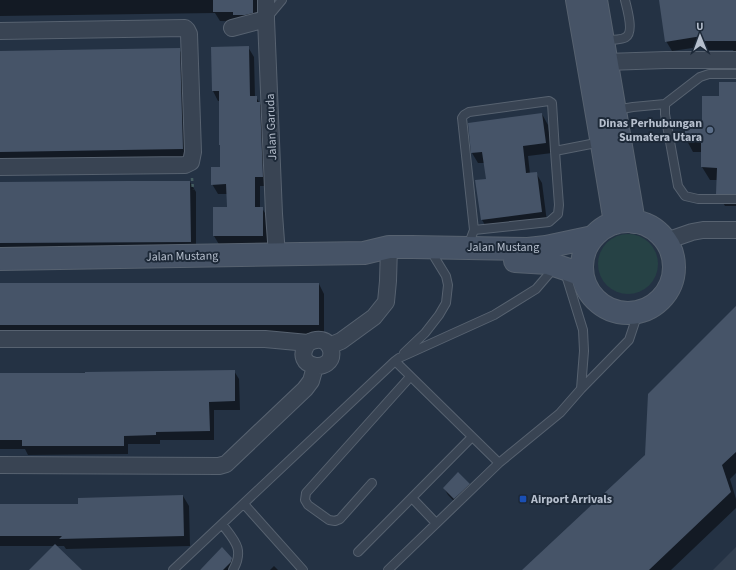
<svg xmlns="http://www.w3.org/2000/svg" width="736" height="570" font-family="'Source Sans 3',sans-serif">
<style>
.airport{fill:#323f50}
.green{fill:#264245}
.shadow{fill:#0007}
.building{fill:#465468}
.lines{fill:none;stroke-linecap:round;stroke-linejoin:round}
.service-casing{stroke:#576270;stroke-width:10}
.minor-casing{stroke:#576270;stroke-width:18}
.secondary-casing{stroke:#576270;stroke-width:24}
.path{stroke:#455e61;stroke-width:2.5;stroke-dasharray:3 3;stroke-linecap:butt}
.service{stroke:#394453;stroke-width:8}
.minor{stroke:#394453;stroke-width:16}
.secondary{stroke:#465366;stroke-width:22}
.service-dot{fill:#5c6f8a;stroke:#1d2938;stroke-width:1.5}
.transit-dot{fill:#1a4fb4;stroke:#1d2938;stroke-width:1.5}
.labels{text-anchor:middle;stroke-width:4;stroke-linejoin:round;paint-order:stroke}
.poi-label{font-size:12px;font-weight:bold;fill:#b6bfcd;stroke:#1d2938;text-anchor:end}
.street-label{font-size:12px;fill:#b6bfcd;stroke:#1d2938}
</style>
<rect width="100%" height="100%" fill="#243244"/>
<!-- airport -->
<path class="airport" d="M 736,547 L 736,570 L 713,570 Z"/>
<!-- green -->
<path class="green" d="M598 264a30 30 0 1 1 60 0a30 30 0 1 1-60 0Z"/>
<!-- shadow -->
<path class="shadow" d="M 0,0 L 262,0 L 262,3 L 258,3 L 258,22 L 220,21 L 215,13 L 0,16 Z
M 660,0 L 736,0 L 736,52 L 734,52 L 733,50 L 708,50 L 706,46 L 672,51 L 666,41 Z
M 248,47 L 254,57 L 255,97 L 256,97 L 262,107 L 268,186 L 260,186 L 260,208 L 262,208 L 268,218 L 268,246 L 220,246 L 214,236 L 214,208 L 228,208 L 227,194 L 218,194 L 212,184 L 221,168 L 221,147 L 220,144 L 220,101 L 218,101 L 213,91 Z
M 179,49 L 185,59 L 189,159 L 0,162 L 0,52 Z
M 736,83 L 736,206 L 725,206 L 717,193 L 717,180 L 710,180 L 702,167 L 702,152 L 693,152 L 686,139 L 703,121 L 720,97 Z
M 542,114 L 548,125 L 552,153 L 528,156 L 530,174 L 536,173 L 542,183 L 547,222 L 488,230 L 482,220 L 487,180 L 485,163 L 478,163 L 472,153 L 469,124 Z
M 190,182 L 196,192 L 196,252 L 0,253 L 0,183 Z
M 0,284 L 319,284 L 324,294 L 324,334 L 0,334 Z
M 736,308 L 736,473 L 730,479 L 736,499 L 736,508 L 671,570 L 523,570 L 646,455 Z
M 234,371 L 239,379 L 240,410 L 214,410 L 214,440 L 160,440 L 160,444 L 128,444 L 128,454 L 28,455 L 25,449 L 0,449 L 0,374 Z
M 469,484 L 473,491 L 458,505 L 448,495 L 444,488 Z
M 183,496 L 189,506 L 190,546 L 66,549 L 64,546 L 56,546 L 81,570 L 36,570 L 54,546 L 0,546 L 0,505 L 79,505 Z
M 222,549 L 231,558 L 235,565 L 233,570 L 200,570 Z
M 274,566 L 278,570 L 270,570 Z"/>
<!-- building -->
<path class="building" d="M 213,0 L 253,0 L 253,13 L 245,15 L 233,15 L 233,12 L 213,12 Z
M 659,0 L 736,0 L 736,41 L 702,41 L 702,36 L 665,42 Z
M 249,46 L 250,96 L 257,96 L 257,102 L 260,102 L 263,177 L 255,177 L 255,207 L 263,207 L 263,236 L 213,236 L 213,207 L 227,207 L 226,184 L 211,185 L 211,167 L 220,167 L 220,145 L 219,145 L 219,91 L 212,91 L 211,47 Z
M 180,48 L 183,149 L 0,152 L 0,51 Z
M 719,82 L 736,82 L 736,194 L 716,194 L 717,168 L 701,167 L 701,140 L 685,140 L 685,120 L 702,120 L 702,96 L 719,96 Z
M 542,113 L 546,143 L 523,146 L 526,173 L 537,172 L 542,212 L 481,220 L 475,180 L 486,179 L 482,152 L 471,153 L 468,123 Z
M 126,181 L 190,181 L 191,242 L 0,243 L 0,182 Z
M 0,283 L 319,283 L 319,325 L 0,325 Z
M 736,306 L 736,452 L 722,465 L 731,492 L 649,570 L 522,570 L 645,455 L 648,394 Z
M 235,370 L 235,401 L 209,402 L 210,431 L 156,432 L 156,435 L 124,436 L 124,446 L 22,446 L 22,440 L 0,440 L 0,373 L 85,373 L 85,372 Z
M 458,472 L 470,484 L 454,499 L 443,488 Z
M 183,495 L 184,536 L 59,539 L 62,536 L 0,536 L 0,504 L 78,504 L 78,498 Z
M 55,544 L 82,570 L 29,570 Z
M 222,547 L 232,558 L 231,562 L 223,570 L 200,570 Z"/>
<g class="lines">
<defs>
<path id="service" d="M 267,18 L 282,0
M 604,40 C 609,40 622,40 626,37 C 634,32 627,8 625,0
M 665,104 L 700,77 L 709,74 L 736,74
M 616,110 L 633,107 L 665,104 L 665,114 L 678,186 L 685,196 L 698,199 L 736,199
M 555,151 L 601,142
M 468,246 L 474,230 L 462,118 L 464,115 L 469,112 L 549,101 L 552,103 L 555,151 L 559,205 L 558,214 L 549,222 L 474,230
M 565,272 L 583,330 L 584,351 L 581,389
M 404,353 L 425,333 L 439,315 L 446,303 L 448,285 L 446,276 L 435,258
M 395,361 L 499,463
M 372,483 L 340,519 L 335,521 L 329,520 L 308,505 L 305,500 L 306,493 L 410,377
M 412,498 L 436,523
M 244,504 L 303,570
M 222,524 C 234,540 245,549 233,570
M 358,552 L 472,437
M 173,570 L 395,361 L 399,358 L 494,315 L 536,289 L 554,268
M 388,570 L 499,463 L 560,413 L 581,389 L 629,340 L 638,313"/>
<path id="minor" d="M 266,0 L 266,19 L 274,214 L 277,255
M 232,28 L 266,19
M 0,31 L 185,28 L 187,30 L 189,34 L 193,152 L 191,162 L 185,165 L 0,167
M 606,62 L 666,60 L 736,60
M 666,241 L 692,232 L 703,230 L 736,230
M 0,339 L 265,339 L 308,343 C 317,338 328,338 331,350 C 336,375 289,369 308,343
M 329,346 L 341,341 L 374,317 L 386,302 L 388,281 L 389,247
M 0,465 L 219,466 L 226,464 L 305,389 L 311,381 L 315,367"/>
<path id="secondary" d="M 577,0 C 590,74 603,148 615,223
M 596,0 L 634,222
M582 267a46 46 0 1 1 92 0a46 46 0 1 1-92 0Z
M 0,259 L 364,253 L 389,247 L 412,247 L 528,249 L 546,247 L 593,237
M 515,261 L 548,263 L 569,270 L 582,275"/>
</defs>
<!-- service casing -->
<use href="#service" class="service-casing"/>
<!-- minor casing -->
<use href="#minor" class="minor-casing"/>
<!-- secondary casing -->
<use href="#secondary" class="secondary-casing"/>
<!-- path -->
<path class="path" d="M 192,178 L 193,190"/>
<!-- service -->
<use href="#service" class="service"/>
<!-- minor -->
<use href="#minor" class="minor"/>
<!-- secondary -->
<use href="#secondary" class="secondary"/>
</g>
<!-- markers -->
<circle class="service-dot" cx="710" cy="130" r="4"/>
<rect class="transit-dot" x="519" y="495" width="8" height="8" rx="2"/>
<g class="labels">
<!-- poi labels -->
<g class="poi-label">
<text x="702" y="127">Dinas Perhubungan<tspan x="702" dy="14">Sumatera Utara</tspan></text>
<text x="531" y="503" text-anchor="start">Airport Arrivals</text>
</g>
<!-- street labels -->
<g class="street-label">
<text transform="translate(271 127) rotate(-92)" y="4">Jalan Garuda</text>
<text x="503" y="251">Jalan Mustang</text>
<text transform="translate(182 256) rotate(-1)" y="4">Jalan Mustang</text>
</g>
</g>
<!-- north arrow -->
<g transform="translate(700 36) rotate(359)" stroke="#1d2938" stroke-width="3" paint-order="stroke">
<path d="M0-3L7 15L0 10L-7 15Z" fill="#b6bfcd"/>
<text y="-6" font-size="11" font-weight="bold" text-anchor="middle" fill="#b6bfcd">U</text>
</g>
</svg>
